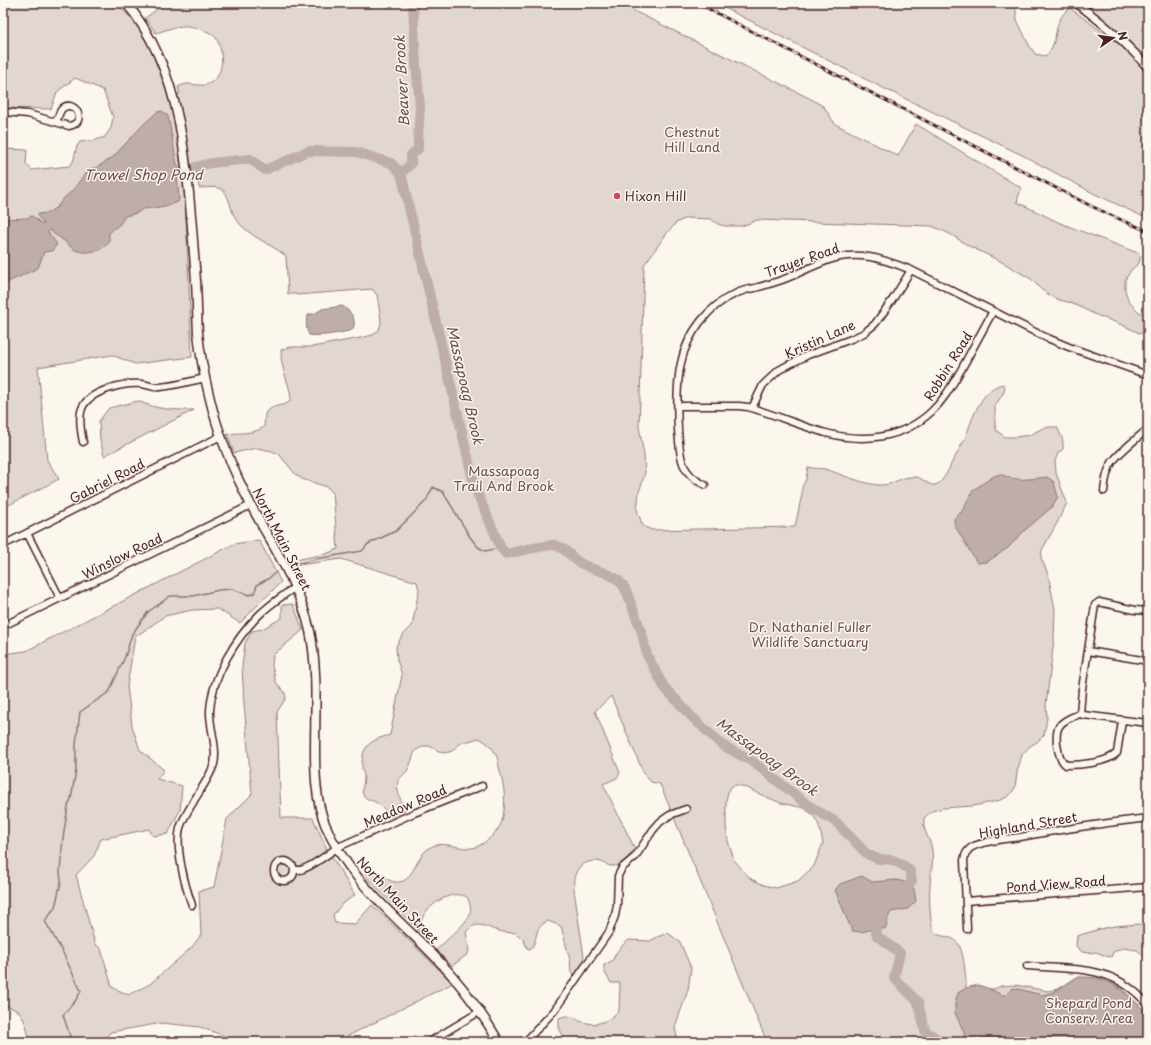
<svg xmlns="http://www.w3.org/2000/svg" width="1151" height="1045" font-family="'Playpen Sans',sans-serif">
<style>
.green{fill:#e2d7d0;stroke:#967b7e;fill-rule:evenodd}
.water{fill:#bfadaa;stroke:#907477}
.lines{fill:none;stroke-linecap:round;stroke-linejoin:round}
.stream{stroke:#907477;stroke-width:1.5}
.river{stroke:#bfadaa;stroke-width:10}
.minor-casing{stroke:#4a1f2b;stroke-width:9}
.tertiary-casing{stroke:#4a1f2b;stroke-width:10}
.secondary-casing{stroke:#4a1f2b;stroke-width:11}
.minor{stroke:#fbf7ec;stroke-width:6}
.tertiary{stroke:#fbf7ec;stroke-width:7}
.secondary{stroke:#fbf7ec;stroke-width:8}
.rail-casing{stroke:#4a1f2b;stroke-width:3}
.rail{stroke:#fbf7ec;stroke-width:1.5;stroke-dasharray:4.5;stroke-linecap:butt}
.poi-dot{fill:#d1495b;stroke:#fbf7ec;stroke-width:1.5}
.labels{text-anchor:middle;stroke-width:3;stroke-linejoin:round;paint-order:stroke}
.park-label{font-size:13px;fill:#704d54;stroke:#fbf7ec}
.poi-label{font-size:13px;fill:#4a1f2b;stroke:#fbf7ec;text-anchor:start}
.street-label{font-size:13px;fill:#4a1f2b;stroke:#fbf7ec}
.water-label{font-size:14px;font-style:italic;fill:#6d4a51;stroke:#fbf7ec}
</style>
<rect width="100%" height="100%" fill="#fbf7ec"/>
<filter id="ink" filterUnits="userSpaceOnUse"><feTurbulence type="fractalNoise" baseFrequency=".025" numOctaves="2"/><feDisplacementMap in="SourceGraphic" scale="8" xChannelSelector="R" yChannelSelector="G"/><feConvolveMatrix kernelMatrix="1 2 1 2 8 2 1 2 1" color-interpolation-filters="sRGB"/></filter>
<g filter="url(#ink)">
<!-- green -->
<path class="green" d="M 3,3 L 116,3 L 146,34 L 169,95 L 180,94 L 178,87 C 181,86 184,84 187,84 C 196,84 205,88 213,81 C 225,72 223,49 216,38 C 212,32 196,27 188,26 C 178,25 166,30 156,33 L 145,18 L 166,3 L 618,3 L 813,100 L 824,107 L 835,124 L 898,156 L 916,124 L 1021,188 L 1017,202 L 1060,223 L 1138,253 L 1141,256 L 1139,263 L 1131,270 L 1125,280 L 1125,290 L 1129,302 L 1139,312 L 1148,315 L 1148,337 L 1120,324 L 1096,315 L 1080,307 L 1068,302 L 1059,300 L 1051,296 L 1042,290 L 1031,279 L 1002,262 L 969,246 L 950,234 L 932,226 L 757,220 L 742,226 L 725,226 L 718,224 L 711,219 L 686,218 L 676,223 L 667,233 L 644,265 L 641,367 L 639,427 L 644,455 L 645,473 L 639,492 L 637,510 L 642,524 L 645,527 L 652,530 L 795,527 L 802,494 L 802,487 L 806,479 L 808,467 C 814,469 819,468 825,469 C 841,474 867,486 883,485 C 896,484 900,476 915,477 C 923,477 931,490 939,483 C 945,478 949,469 952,462 C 957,454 961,446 965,438 C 972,420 981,388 1003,384 L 1005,387 L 1004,392 L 995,406 L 995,425 L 997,431 L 1005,437 L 1015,437 L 1030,435 L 1043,428 L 1050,427 L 1057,427 C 1061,435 1064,440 1063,449 L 1058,453 L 1055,461 L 1056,473 L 1067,503 L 1057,523 L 1042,550 L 1041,558 L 1048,574 L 1055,609 L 1054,639 L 1046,705 L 1047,718 L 1044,735 L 1037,742 L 1030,746 L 1022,755 L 1017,772 L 1015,788 L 1009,796 L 998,801 L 973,806 L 943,808 L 932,811 L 924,818 C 924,822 923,826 925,830 C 927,837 931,842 932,850 C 934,862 930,875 930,886 C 929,895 930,918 932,926 C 935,940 947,933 956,941 C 964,948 966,976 966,988 L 994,989 L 1001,986 L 1015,985 L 1048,991 L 1058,989 L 1081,977 L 1098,979 L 1111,983 L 1122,989 L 1148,1014 L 1148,1042 L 767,1042 L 660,784 L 651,782 L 644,774 L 611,696 L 595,711 L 620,773 L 617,778 L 603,784 L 635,849 C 630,855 620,868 611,866 C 606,865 602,861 596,861 C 587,861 578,865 575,875 C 572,884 575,894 576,903 C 578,921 582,939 584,958 L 582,964 L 575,974 L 571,973 L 570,960 L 561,926 L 548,921 C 532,928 539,942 530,949 L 527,948 L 524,941 L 516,933 C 510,932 504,933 499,931 C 487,928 476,919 466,932 L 469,949 L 468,954 L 452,966 L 436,950 C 444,942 468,923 470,913 C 472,909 469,903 468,898 C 454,887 427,905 422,919 C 420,923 420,927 419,931 L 365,876 L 367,871 C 381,867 387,887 403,881 C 412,878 419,854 429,848 C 446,837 466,856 482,844 C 490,839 499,830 502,821 C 507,802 504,785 499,767 C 498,763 498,758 496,755 C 493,747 486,742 479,738 L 461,743 L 452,751 L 449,752 L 443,753 L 429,746 L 424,746 L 415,751 C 412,758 411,765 407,771 C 404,775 400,777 398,781 C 395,788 402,803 405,811 L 391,817 C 386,812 382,805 375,802 C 372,800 367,800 364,796 C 360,792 364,784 364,778 C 364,775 363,772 362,769 C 361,746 370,740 390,735 L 402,675 L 397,660 L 396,646 L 402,636 L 412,626 L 419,590 L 417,582 L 341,559 L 292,566 L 290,561 L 326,554 L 338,549 L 333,493 L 327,487 L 302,479 L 296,475 L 279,454 L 272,451 L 257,448 L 234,453 L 227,434 C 242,432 251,435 264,427 L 265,415 L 266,412 L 273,407 L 286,404 L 291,400 C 290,382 280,370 281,350 L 290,347 L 312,347 L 360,338 L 373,335 L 379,330 L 381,323 L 380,313 L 377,295 L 372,289 L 297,295 L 296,294 L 288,294 L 286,256 C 271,244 246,235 236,219 C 230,211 230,193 221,189 C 215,186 205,188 199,188 L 196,170 L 182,174 L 185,192 L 192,357 L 135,364 L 112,355 L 38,367 L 47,460 L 59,479 L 3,508 L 3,149 L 27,150 L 26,164 L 32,170 L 69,166 L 73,162 L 77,146 L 80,142 L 96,140 L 105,137 L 111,128 L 113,117 L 103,90 L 75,78 L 57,92 L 51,109 L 3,108 ZM 735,785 L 742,786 L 764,796 L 781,803 L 804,808 L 813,815 L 818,823 L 821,834 L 823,843 L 814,866 L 798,881 L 776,888 L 764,885 L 751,879 L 734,860 L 728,841 L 726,826 L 726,801 L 728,792 L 731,787 Z
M 715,3 L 1015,3 L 1017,20 L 1029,45 L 1035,54 L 1045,56 C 1061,43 1050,22 1070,8 L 1124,48 L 1140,65 L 1148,76 L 1148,219 L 1093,193 L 1024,156 L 879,86 Z
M 1083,3 L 1148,3 L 1148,61 C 1129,39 1106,20 1083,3 Z
M 138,401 C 158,410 173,410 194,410 L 104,456 L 100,440 L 99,421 L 109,408 Z
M 259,540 L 281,582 L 240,623 L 218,609 L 192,610 L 165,616 L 135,637 L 127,686 L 132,726 L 140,750 L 164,770 L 157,779 L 182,786 L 180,810 L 168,834 L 153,836 L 149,829 L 101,839 L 94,856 L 76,875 L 95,944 L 101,949 L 112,987 L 128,995 L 150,984 L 192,947 L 201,935 L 199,891 L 214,887 L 227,819 L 252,794 L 244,704 L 242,666 L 245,643 L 252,631 L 262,629 L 282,618 L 282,605 L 293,604 L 303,630 L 273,655 L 272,666 L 276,682 L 285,693 L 286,698 L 277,712 L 281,818 L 313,818 L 327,849 L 355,895 L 342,904 L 333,915 L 335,923 L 355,924 L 372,905 L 453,983 L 336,1042 L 241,1042 L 200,1027 L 162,1023 L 111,1032 L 100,1042 L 30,1042 L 26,1025 L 20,1012 L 3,1004 L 3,654 L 26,651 L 234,544 Z
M 1139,924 L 1148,927 L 1148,960 L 1137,950 L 1123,948 L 1113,952 L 1111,957 L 1106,956 L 1096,952 L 1089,953 L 1082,952 L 1076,946 L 1077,936 L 1100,929 L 1115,926 Z
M 668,933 L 680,942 L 691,968 L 688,990 L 675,1027 L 678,1042 L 566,1042 L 559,1028 L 559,1018 C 573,1012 575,1021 587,1023 C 600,1026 610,1019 619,1011 L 620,983 L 611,983 L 604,971 L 604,965 L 613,960 L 616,953 L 625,943 L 629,940 L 650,941 L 657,937 Z"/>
<!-- water -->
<path class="water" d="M 162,111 L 168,116 L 177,164 L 180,168 L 181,172 L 177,174 L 179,199 L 178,202 L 161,207 L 143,209 L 137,213 L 125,216 L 120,224 L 109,233 L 109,243 C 100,251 86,255 75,250 C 71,248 67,243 63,240 C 58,236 54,235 50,230 L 48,232 L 57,244 L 52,251 L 44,252 L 38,268 L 10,281 L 3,287 L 3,219 L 27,218 L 32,216 L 43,225 L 44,224 L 37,215 L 38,214 L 47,213 L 57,207 L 63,199 L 72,191 L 84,175 L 91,169 L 99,166 L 113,157 L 144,124 L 157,112 Z
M 342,306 C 351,311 358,321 352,330 C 343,333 318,337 309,335 C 306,329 305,320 309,314 L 314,314 L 322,309 Z
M 1000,474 C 1016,482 1030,479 1047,477 L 1054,482 L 1058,497 L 1051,508 L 1024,531 L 1008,548 L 987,562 L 977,563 L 955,526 L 954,519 L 958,514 L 961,513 L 973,490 L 994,476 Z
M 862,876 L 872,882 L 896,880 L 910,883 L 914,889 L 916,901 L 908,909 L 891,912 C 887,918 888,923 885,929 L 879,928 L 861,932 L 852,931 L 835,890 L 840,884 Z
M 1077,977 C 1086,977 1095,977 1103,980 C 1118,984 1136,1003 1148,1013 L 1148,1042 L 964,1042 L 964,1032 L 955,1013 L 955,1003 L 958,993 L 966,988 L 978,985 L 990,989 L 1002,995 L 1006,995 L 1011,989 L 1015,988 L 1042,995 L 1054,992 Z"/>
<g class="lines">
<!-- stream -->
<path class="stream" d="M 292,564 L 305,562 L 316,559 L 362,551 L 368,544 L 396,531 L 426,501 L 433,487 L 443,492 L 470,537 L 478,547 L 485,551 L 501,548
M 72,1042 L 63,1015 L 76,1000 L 81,991 L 62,951 L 45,921 L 55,907 L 61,882 L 60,871 L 63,838 L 68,806 L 71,799 L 76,770 L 76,744 L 80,712 L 109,692 L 125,657 L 132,634 L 148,612 L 170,596 L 193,596 L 219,590 L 232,589 L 249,595 L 255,593 L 256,587 L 258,584 L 268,579 L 276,572"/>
<!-- river -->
<path class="river" d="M 195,167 L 211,163 L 250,159 L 265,170 L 308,151 L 356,152 L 391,163 L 401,173 L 475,488 L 501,548 L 506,554 C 519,551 532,548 545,546 C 548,546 552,544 554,545 C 566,547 572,559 582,564 C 598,573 619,572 627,593 L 642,633 L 647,655 L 654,668 L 664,687 L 692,717 L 722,745 L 753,762 L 808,805 L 836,822 L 867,854 L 878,859 L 893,860 L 906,867 L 910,871 L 912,881 L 902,893
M 401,173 L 411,164 L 411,155 L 418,149 L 418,140 L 420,106 L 416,64 L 413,4 L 411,3
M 878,918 L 874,922 L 877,936 L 900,953 L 894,978 L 918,1002 L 925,1031 L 943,1042"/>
<defs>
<path id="minor" d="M 3,112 L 28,114 L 69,126 C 90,122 72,96 61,110 C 59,113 58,118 56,122
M 678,406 L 739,406 L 748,407 C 774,414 800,426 826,433 C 863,443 902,439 931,412 C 944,400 952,385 961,370 C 972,350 982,331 993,311
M 752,408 L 763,385 L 779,370 L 790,364 L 808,355 L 851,339 L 864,333 L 875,324 L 893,299 L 911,270
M 83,442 C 77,413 78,399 108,389 C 119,385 130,383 142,384 C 148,385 154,388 160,387 C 175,386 191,381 205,378
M 705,485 C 679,473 680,455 678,429 C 677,410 677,381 681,363 C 687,334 708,306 735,294 C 741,291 749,289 755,288 C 766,285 777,282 787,278 C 801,272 815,265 829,260 C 857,250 884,259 911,270 L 1045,337 L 1069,347 L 1148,375
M 1104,491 C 1105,481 1107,469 1113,461 C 1122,450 1137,438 1148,429
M 27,533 L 60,598
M 3,545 L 221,436
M 3,626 L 251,505
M 1088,651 L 1148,661
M 1080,714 L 1082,689 L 1095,605 L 1099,602 L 1135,610 L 1148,611
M 1080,714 C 1074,716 1066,719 1061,724 C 1053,732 1057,758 1066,765 C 1080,765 1107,763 1117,753 L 1122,721
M 1080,714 L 1083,715 L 1148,723
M274 871a10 10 0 1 1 20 0a10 10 0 1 1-20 0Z
M 294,869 C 297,870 300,871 303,869 C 312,866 330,853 336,848 L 414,813 L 482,786
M 966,901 L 1148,887
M 192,905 C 185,886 175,848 180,828 C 183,818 190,808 195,799 C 201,789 211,775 214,764 C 218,747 209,727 210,710 C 212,676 236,638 259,615 C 270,604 283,596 295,587
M 967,929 L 964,860 C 965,854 967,850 972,847 C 985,840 1006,839 1020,837 C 1063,829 1105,823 1148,818
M 1027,966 C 1074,970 1114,964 1148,1005
M 429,1042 L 479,1012
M 525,1042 L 554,1011 L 609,932 L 615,916 L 617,905 L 618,876 L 622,868 L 635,857 L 653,830 L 660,822 L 670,815 L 686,809"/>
<path id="tertiary" d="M 1076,3 C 1102,22 1127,43 1148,68"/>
<path id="secondary" d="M 126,3 C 155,37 170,78 179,122 C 189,174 192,228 196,281 C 197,298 197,316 198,333 C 200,353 204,375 209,395 C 218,434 233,471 252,507 C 273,547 300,586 310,631 C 318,669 315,712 315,751 C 315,775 316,801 325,824 C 347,879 398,918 438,960 C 461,984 482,1013 499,1042"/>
</defs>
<!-- minor casing -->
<use href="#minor" class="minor-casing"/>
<!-- tertiary casing -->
<use href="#tertiary" class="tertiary-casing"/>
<!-- secondary casing -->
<use href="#secondary" class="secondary-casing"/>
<!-- minor -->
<use href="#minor" class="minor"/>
<!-- tertiary -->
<use href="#tertiary" class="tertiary"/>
<!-- secondary -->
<use href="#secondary" class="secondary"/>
<defs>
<path id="rail" d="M 697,3 L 1091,206 L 1126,222 L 1148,231"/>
</defs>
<!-- rail casing -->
<use href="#rail" class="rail-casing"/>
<!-- rail -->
<use href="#rail" class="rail"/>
</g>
</g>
<!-- markers -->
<circle class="poi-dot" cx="617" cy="196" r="4"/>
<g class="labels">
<!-- park labels -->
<g class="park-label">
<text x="692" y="137">Chestnut<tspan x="692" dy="15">Hill Land</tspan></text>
<text x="504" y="476">Massapoag<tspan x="504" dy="15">Trail And Brook</tspan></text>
<text x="810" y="632">Dr. Nathaniel Fuller<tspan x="810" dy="15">Wildlife Sanctuary</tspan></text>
<text x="1089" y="1008">Shepard Pond<tspan x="1089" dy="15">Conserv. Area</tspan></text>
</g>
<!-- poi labels -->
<g class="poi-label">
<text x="625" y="201">Hixon Hill</text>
</g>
<!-- street labels -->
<g class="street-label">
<text transform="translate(802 260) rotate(-19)" y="5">Trayer Road</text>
<text transform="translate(820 339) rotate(-24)" y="5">Kristin Lane</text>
<text transform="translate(948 366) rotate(-58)" y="5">Robbin Road</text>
<text transform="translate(107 481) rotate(-27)" y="5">Gabriel Road</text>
<text transform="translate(282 539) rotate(63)" y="5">North Main Street</text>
<text transform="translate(122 556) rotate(-26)" y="5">Winslow Road</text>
<text transform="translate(405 806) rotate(-23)" y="5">Meadow Road</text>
<text transform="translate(1028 825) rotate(-10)" y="5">Highland Street</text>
<text transform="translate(1056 884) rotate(-4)" y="5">Pond View Road</text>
<text transform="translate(398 900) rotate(47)" y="5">North Main Street</text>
</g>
<!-- water labels -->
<g class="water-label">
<text transform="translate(402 81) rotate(-93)" y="5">Beaver Brook</text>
<text x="143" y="180">Trowel Shop Pond</text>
<text transform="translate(465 385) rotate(77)" y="5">Massapoag Brook</text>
<text transform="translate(767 757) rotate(36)" y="5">Massapoag Brook</text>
</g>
</g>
<!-- margin -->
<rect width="1151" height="1045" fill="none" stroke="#fbf7ec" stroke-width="16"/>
<rect x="8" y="8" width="1135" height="1029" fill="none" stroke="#4a1f2b" stroke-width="1.5" filter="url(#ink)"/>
<!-- north arrow -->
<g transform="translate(1113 38) rotate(77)" stroke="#fbf7ec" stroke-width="3" paint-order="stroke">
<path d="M0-3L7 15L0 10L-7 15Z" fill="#4a1f2b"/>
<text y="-6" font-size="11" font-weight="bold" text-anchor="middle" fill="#4a1f2b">N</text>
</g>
</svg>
